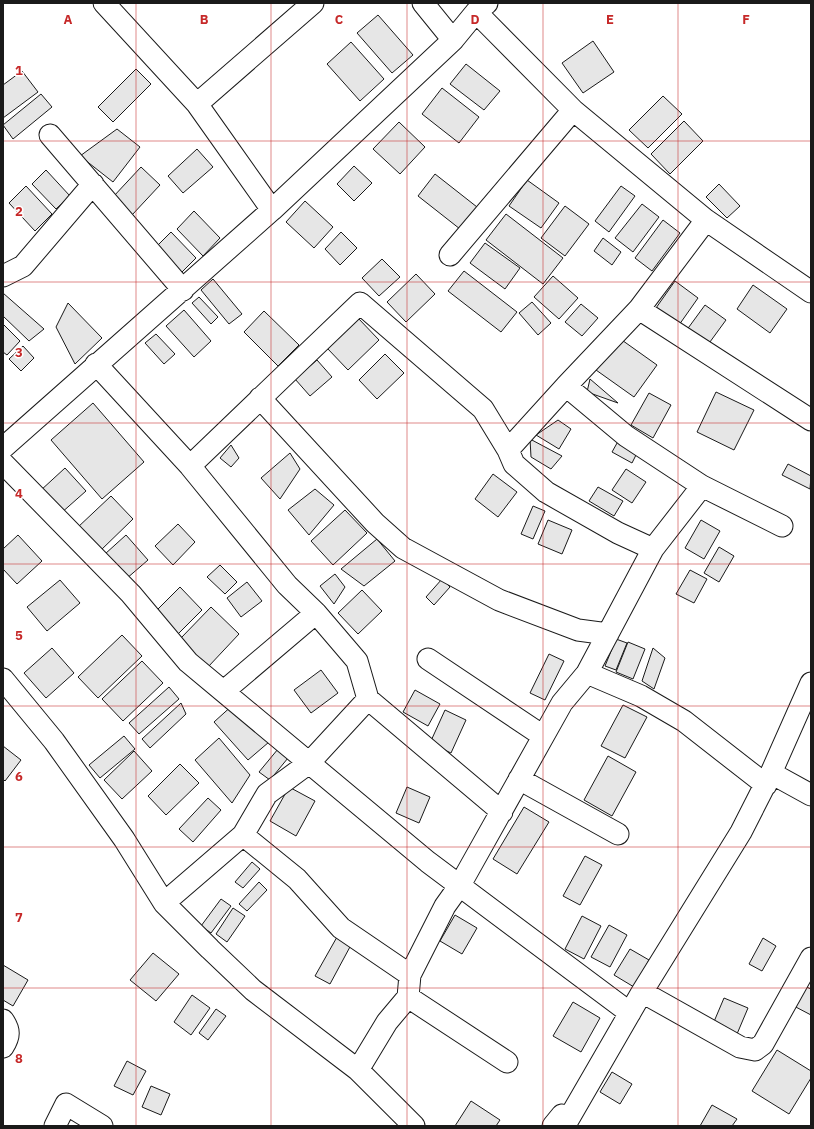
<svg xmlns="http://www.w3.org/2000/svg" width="814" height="1129" font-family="'IBM Plex Sans',sans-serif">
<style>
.building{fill:#e6e6e6;stroke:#1a1a1a}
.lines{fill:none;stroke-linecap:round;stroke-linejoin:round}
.minor-casing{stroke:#1a1a1a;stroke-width:23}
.minor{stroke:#fff;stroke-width:21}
.grid{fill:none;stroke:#c62828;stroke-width:1;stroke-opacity:0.55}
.grid-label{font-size:13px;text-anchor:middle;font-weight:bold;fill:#c62828;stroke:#fff;stroke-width:3;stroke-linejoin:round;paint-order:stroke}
</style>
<rect width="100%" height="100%" fill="#fff"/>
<!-- building -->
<path class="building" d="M 378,15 L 413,55 L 392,73 L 357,33 Z
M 593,41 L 614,72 L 583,93 L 562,63 Z
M 351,42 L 384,79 L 360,101 L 327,64 Z
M 466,64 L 500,91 L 484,110 L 450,84 Z
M 136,69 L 151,84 L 113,122 L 98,107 Z
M 22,71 L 38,92 L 3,118 L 3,85 Z
M 442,88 L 479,117 L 459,143 L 422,114 Z
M 41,94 L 52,107 L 13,139 L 3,125 Z
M 663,96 L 682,114 L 648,148 L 629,130 Z
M 684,121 L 703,141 L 670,174 L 651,154 Z
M 399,122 L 425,147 L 400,174 L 373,149 Z
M 117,129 L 140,147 L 113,182 L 80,156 Z
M 197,149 L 213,167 L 183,193 L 168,176 Z
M 354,166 L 372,183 L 354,201 L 337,184 Z
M 141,167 L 160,185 L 132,215 L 113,197 Z
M 46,170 L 70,196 L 56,209 L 32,184 Z
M 435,174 L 477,207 L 460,229 L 418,196 Z
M 527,180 L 559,203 L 541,228 L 509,206 Z
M 719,184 L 740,206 L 727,218 L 706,197 Z
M 26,186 L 52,214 L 35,231 L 9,203 Z
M 621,186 L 635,196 L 609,232 L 595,221 Z
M 305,201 L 333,227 L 314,248 L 286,222 Z
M 642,204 L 659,217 L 633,252 L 615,238 Z
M 565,206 L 589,224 L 565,256 L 541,238 Z
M 194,211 L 220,238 L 203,256 L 177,229 Z
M 506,214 L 563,258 L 543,284 L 486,240 Z
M 663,220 L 680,233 L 652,271 L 635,258 Z
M 171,232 L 196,258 L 179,275 L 154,249 Z
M 341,232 L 357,248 L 340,265 L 325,249 Z
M 603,238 L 621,252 L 612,265 L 594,251 Z
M 485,243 L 520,268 L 505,289 L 470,263 Z
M 382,259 L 400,277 L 379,296 L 362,278 Z
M 464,271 L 517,312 L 501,332 L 448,291 Z
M 416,274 L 435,294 L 406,322 L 387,302 Z
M 553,276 L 578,298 L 559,319 L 534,297 Z
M 213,279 L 242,314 L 229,324 L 201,290 Z
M 675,281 L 698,298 L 679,325 L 656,308 Z
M 753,285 L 787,309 L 770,333 L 737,309 Z
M 3,293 L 44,329 L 29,341 L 3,316 Z
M 199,297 L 218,317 L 211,324 L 192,303 Z
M 532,302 L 551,323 L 538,335 L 519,313 Z
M 68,303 L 102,338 L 75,364 L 56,327 Z
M 581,304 L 598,318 L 582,336 L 565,322 Z
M 705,305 L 726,320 L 707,346 L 686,331 Z
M 184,310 L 211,341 L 194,357 L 166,326 Z
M 264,311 L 299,345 L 278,366 L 244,332 Z
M 358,318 L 379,340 L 348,370 L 327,348 Z
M 3,324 L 20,341 L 7,355 L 3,352 Z
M 156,334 L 175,354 L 164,364 L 145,343 Z
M 619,338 L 657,365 L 634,397 L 596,370 Z
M 23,346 L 34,358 L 21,371 L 9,359 Z
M 385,354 L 404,373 L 377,399 L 359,380 Z
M 317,360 L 332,377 L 310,396 L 295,379 Z
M 590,379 L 618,403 L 587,392 Z
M 716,392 L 754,410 L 734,450 L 697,432 Z
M 649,393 L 671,405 L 653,438 L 631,425 Z
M 93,403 L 144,462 L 102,499 L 51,440 Z
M 558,420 L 571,429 L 559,449 L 536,435 Z
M 621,436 L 640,447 L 632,463 L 612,452 Z
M 530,439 L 562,456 L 551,469 L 531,457 Z
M 231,445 L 239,458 L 231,467 L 220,458 Z
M 290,453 L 300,469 L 280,499 L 261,478 Z
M 788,464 L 811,476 L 810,489 L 782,475 Z
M 65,468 L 86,491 L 60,514 L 40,491 Z
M 626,469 L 646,482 L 632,503 L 612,490 Z
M 493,474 L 517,492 L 498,517 L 475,499 Z
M 598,487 L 623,501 L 614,516 L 589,501 Z
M 315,489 L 334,505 L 309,535 L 288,510 Z
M 111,496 L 133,519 L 100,551 L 77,528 Z
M 533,506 L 545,511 L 533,539 L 521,534 Z
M 345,510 L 367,533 L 333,565 L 311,541 Z
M 548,520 L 572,530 L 562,554 L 538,544 Z
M 701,520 L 720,531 L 704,559 L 685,548 Z
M 178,524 L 195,542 L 173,565 L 155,546 Z
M 18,535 L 42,561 L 17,584 L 3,569 L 3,549 Z
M 126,535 L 148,560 L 126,579 L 105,554 Z
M 377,539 L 395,561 L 364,586 L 341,569 Z
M 719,547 L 734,556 L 719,582 L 704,573 Z
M 220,565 L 237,582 L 225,594 L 207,577 Z
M 690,570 L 707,579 L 694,603 L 676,594 Z
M 335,574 L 345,587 L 334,604 L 320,586 Z
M 442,579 L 450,587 L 434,605 L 426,597 Z
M 60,580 L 80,603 L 47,631 L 27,607 Z
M 247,582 L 262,601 L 241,617 L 227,598 Z
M 180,587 L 202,610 L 175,637 L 153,614 Z
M 362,590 L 382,611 L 358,634 L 338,613 Z
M 211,607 L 239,634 L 208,667 L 180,639 Z
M 122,635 L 142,656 L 98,698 L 78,677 Z
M 616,639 L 627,643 L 616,670 L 605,666 Z
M 628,642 L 645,649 L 633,679 L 616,672 Z
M 52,648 L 74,673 L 46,698 L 24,673 Z
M 653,648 L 665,658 L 654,689 L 642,681 Z
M 549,654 L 564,661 L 545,700 L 530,693 Z
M 142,661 L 163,683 L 123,721 L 102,699 Z
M 321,670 L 338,693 L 311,713 L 294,690 Z
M 169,687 L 179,699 L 139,734 L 129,723 Z
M 415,690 L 440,704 L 428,726 L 403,712 Z
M 181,703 L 186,714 L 150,748 L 142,739 Z
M 235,703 L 269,742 L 248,760 L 214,722 Z
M 623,705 L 647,717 L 625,758 L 601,746 Z
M 445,710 L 466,720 L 451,753 L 430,743 Z
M 124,736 L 135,749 L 100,778 L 89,765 Z
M 219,738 L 250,775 L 232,803 L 195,760 Z
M 3,746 L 21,760 L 5,781 L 3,779 Z
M 278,749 L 288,758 L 270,780 L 259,772 Z
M 134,751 L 152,771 L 122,799 L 104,780 Z
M 608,756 L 636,772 L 612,816 L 584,800 Z
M 180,764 L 199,783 L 166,815 L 148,796 Z
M 289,787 L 315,801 L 296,836 L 270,821 Z
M 407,787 L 430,797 L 419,823 L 396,813 Z
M 208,798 L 221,810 L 193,842 L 179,829 Z
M 524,807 L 549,822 L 517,874 L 493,859 Z
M 585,856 L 602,865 L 580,905 L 563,896 Z
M 252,862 L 260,869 L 243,888 L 235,882 Z
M 259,882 L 267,890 L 247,911 L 239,904 Z
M 221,899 L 231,906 L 211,933 L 201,926 Z
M 233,908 L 245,916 L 227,942 L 216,934 Z
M 455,915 L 477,928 L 462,954 L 440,941 Z
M 582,916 L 601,926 L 584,959 L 565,949 Z
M 609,925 L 627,935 L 610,967 L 591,957 Z
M 337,937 L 351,945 L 330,984 L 315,976 Z
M 763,938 L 776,946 L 762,971 L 749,964 Z
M 630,949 L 649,960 L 634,987 L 614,975 Z
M 153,953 L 179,974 L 156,1001 L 130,980 Z
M 3,965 L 28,980 L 13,1006 L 3,1000 Z
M 802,985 L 811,989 L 811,1015 L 792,1005 Z
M 192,995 L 210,1008 L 191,1035 L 174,1022 Z
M 724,998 L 748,1008 L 737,1034 L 713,1024 Z
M 573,1002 L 600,1018 L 581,1052 L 553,1036 Z
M 216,1009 L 226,1016 L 208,1040 L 199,1033 Z
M 777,1050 L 811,1071 L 811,1078 L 789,1114 L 752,1091 Z
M 127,1061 L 146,1071 L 133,1095 L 114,1086 Z
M 612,1072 L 632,1084 L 620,1104 L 600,1092 Z
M 151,1086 L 170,1094 L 161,1115 L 142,1107 Z
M 471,1101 L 500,1120 L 496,1126 L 455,1126 Z
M 712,1105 L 737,1119 L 732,1126 L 700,1126 Z"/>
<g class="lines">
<defs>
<path id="minor" d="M 104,3 L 197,104 L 272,210
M 423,3 L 453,40
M 476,12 L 573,110
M 197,104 L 313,3
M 50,135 L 183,290
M 450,255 L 573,110 L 706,220 L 811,292
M 3,276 L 23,266 L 93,184
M 639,309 L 811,420
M 96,364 L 190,466 L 287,585 L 316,613 L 357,661 L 368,699 L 502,812
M 566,386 L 626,436 L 702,486 L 782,526
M 260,398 L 375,523 L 403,548 L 499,600 L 578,630 L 608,634
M 3,448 L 272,210 L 453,40 L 476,12 L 487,3
M 508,450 L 514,464 L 546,492 L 618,533 L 653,549
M 3,463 L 131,594 L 188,662 L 428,862 L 630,1013
M 190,466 L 360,303 L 483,409 L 508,450 L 566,386 L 639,309 L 706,220
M 428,659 L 543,736
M 587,673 L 653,549 L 702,486
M 3,679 L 54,741 L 124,839 L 164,903 L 210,949 L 253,990 L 358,1070 L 414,1126
M 224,691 L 316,613
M 771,773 L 811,795
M 519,779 L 618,834
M 243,835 L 297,879 L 341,928 L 410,975
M 164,903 L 243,835 L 267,794 L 309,763 L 368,699
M 642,992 L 740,1047 L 755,1050 L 763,1044 L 811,958
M 408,997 L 507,1062
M 3,1020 C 10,1030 10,1036 3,1047
M 358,1070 L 387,1022 L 408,997 L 410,975 L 445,906 L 460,885 L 562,703 L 587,673 L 641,696 L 684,721 L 766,785
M 55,1126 L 66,1104 L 102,1126
M 553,1126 L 562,1115 L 568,1120 L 642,992 L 741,832 L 771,773 L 811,683"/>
</defs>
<!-- minor casing -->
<use href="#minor" class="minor-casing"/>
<!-- minor -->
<use href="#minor" class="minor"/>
</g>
<!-- grid -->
<path class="grid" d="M 136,3 L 136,1126M 271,3 L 271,1126M 407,3 L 407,1126M 543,3 L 543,1126M 678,3 L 678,1126M 3,141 L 811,141M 3,282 L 811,282M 3,423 L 811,423M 3,564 L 811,564M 3,706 L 811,706M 3,847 L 811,847M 3,988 L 811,988"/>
<g class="grid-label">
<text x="68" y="24">A</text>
<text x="204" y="24">B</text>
<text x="339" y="24">C</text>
<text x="475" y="24">D</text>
<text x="610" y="24">E</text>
<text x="746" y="24">F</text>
<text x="19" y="75">1</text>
<text x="19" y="216">2</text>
<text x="19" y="357">3</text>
<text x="19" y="498">4</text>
<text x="19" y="640">5</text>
<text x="19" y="781">6</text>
<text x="19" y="922">7</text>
<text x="19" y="1063">8</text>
</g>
<!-- border -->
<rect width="814" height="1129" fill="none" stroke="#1a1a1a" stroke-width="8"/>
</svg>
